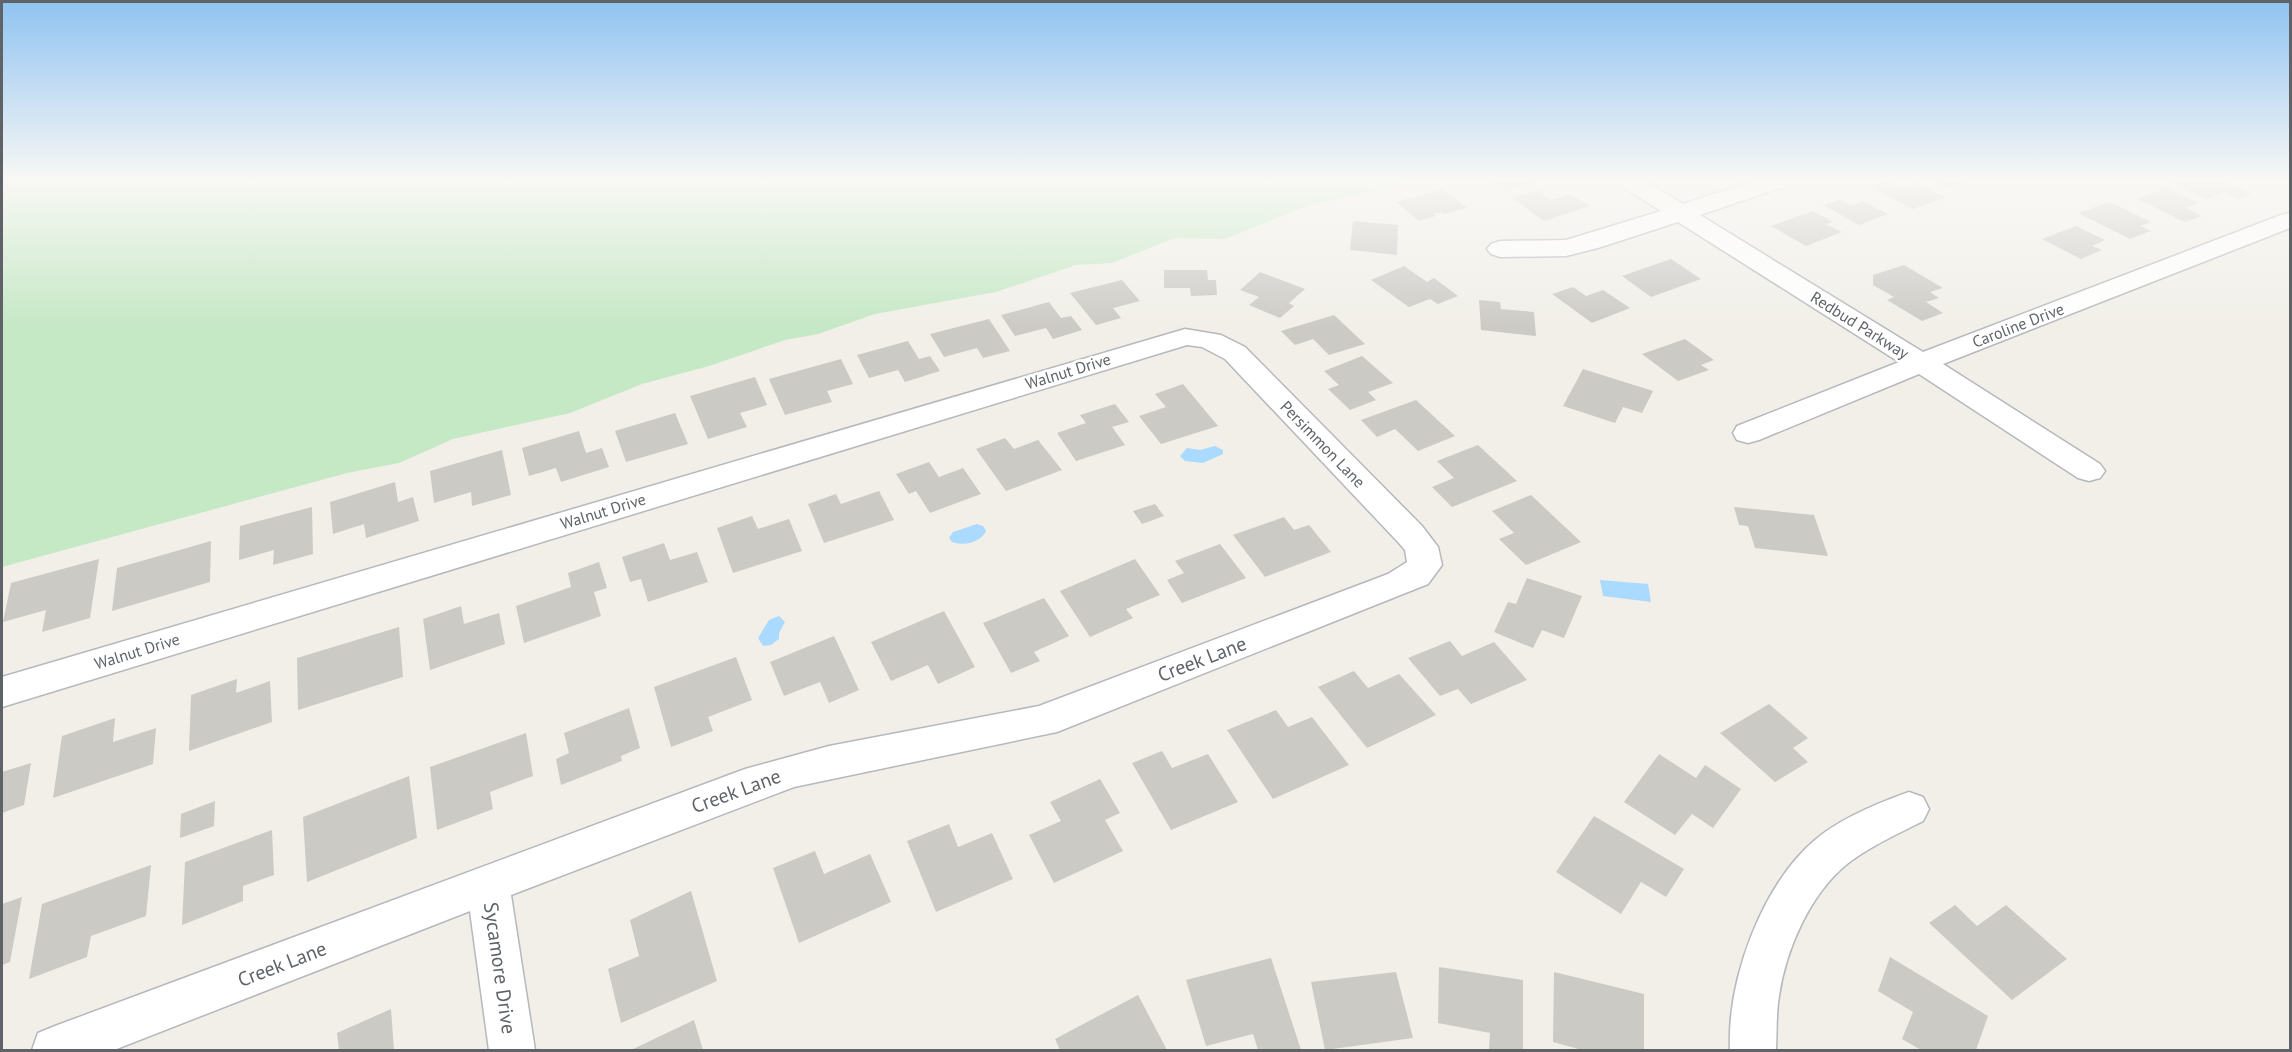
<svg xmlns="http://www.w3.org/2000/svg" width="2292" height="1052" font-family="'PT Sans',sans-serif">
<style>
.green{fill:#c5e8c5}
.water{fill:#aadaff}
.building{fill:#cccac5}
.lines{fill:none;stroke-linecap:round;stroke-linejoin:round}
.street-casing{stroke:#b5b8bc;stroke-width:3}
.street{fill:#fff;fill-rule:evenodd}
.labels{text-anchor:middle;stroke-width:5;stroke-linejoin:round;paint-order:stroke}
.street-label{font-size:16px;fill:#5f6368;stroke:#fff}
.near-street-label{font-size:20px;fill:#5f6368;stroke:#fff}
</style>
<rect width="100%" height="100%" fill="#f1efe8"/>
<!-- green -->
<path class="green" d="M 2,181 L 1419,181 L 1310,205 L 1225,239 L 1175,238 L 1112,263 L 1076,265 L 996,292 L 875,314 L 818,334 L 785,340 L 709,366 L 642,384 L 570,413 L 453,439 L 399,463 L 347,473 L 2,567 Z"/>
<!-- water -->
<path class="water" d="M 1215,446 L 1223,450 L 1223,454 L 1203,463 L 1185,461 L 1180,456 L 1187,448 L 1200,450 Z
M 977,524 L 983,526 L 986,531 C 980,543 964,546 952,542 L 949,538 L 953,532 Z
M 1600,580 L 1648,584 L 1651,602 L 1603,596 Z
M 779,616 L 785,622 L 779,633 L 779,639 L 771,645 L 763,646 L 758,638 L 769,620 Z"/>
<!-- building -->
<path class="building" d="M 1492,181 L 1533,181 L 1535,183 L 1507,191 Z
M 1886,181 L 1902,189 L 1917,183 L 1945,198 L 1913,209 L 1870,187 Z
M 1934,181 L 1969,181 L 1948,188 Z
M 2174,181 L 2223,181 L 2253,194 L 2240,199 L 2224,192 L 2207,199 L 2170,182 Z
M 2166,188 L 2198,203 L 2185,208 L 2202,216 L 2185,222 L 2137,199 Z
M 1442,189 L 1467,208 L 1444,214 L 1441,212 L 1433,214 L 1436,216 L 1419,221 L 1396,202 Z
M 1537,190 L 1552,200 L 1570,194 L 1590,206 L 1544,221 L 1512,198 Z
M 1840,200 L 1851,206 L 1863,201 L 1888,214 L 1859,225 L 1823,205 Z
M 2110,202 L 2151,222 L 2140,226 L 2151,231 L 2130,239 L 2078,213 Z
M 1813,211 L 1833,222 L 1826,224 L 1842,232 L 1806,246 L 1771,226 Z
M 1353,221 L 1398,225 L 1397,255 L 1350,250 Z
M 2076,226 L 2105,240 L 2092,246 L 2102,250 L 2081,259 L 2042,239 Z
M 1671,259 L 1701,279 L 1651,297 L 1622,276 Z
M 1904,265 L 1943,288 L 1930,292 L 1939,298 L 1926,302 L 1943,313 L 1922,321 L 1887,300 L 1894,297 L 1873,285 L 1873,275 Z
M 1404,266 L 1427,282 L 1434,278 L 1458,296 L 1438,304 L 1430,299 L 1409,307 L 1371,280 Z
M 1164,270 L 1207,270 L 1208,280 L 1216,280 L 1217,295 L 1191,296 L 1190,288 L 1164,288 Z
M 1260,272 L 1305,289 L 1289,303 L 1294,306 L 1280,318 L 1249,305 L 1259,297 L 1240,290 Z
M 1122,280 L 1140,301 L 1113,308 L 1121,318 L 1096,325 L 1070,293 Z
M 1573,287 L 1586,296 L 1603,290 L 1630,308 L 1592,323 L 1552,294 Z
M 1479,300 L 1500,302 L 1501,309 L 1534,312 L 1536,336 L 1481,330 Z
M 1049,302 L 1061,318 L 1071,316 L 1082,330 L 1053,339 L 1046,328 L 1015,336 L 1001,315 Z
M 1334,315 L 1365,344 L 1329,355 L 1313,339 L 1295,345 L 1281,331 Z
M 989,319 L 1010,351 L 983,358 L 977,348 L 944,357 L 930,334 Z
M 1685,339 L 1714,360 L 1701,365 L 1709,370 L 1678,381 L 1642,354 Z
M 908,341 L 919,359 L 930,356 L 940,371 L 905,382 L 898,370 L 869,378 L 857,355 Z
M 1362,356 L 1393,383 L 1368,392 L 1376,400 L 1350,410 L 1328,389 L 1339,385 L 1324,371 Z
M 841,359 L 853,384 L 827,391 L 832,402 L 785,415 L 769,379 Z
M 1583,369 L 1653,391 L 1642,413 L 1623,407 L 1615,423 L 1563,406 Z
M 755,377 L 767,405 L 740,413 L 747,427 L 708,439 L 690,396 Z
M 1183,384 L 1218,426 L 1161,444 L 1139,416 L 1166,407 L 1155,394 Z
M 1416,400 L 1455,436 L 1418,451 L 1395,429 L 1377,437 L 1361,420 Z
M 1115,404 L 1129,422 L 1112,427 L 1125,445 L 1076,461 L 1057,433 L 1086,423 L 1080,415 Z
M 675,413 L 688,444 L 626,462 L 615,431 Z
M 579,431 L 586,453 L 602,448 L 609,467 L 561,482 L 556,468 L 529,476 L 522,448 Z
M 1005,438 L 1014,449 L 1038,440 L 1062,470 L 1006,491 L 976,449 Z
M 1478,445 L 1517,481 L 1452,507 L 1432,487 L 1454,478 L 1437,461 Z
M 502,450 L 511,495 L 472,506 L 471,492 L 434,503 L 430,471 Z
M 929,462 L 939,477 L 963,468 L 981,494 L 930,513 L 916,491 L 909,494 L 896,474 Z
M 395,482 L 398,502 L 413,497 L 419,521 L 366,538 L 364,524 L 333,534 L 330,502 Z
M 879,491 L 894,520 L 824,543 L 808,504 L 836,494 L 841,504 Z
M 1531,495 L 1581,542 L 1526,565 L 1499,539 L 1514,533 L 1492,511 Z
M 1155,504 L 1164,516 L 1142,524 L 1133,511 Z
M 312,507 L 313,554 L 273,565 L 274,550 L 239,560 L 240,526 Z
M 1734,507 L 1814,515 L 1828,556 L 1755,548 L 1748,526 L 1739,525 Z
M 752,516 L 758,529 L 789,519 L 802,551 L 733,573 L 717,528 Z
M 1284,517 L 1294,530 L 1309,525 L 1331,552 L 1265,577 L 1233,535 Z
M 211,541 L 210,582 L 112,611 L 117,568 Z
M 664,543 L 670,560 L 697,552 L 708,582 L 648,602 L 641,579 L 630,582 L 622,557 Z
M 1220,544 L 1246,578 L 1182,603 L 1167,580 L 1184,573 L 1175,561 Z
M 99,559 L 90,618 L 42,632 L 46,610 L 3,622 L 11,583 Z
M 1135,559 L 1160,595 L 1126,609 L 1133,618 L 1090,637 L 1060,591 Z
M 599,562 L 607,588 L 594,592 L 601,616 L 524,643 L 516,606 L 571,587 L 568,573 Z
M 1527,578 L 1582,596 L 1564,638 L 1542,630 L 1533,648 L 1494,632 L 1508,602 L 1516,604 Z
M 1044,598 L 1069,636 L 1034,652 L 1040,661 L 1011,673 L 983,623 Z
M 461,606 L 464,624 L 499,613 L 505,644 L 430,670 L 423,619 Z
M 944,611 L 975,667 L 938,684 L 928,665 L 891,681 L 871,642 Z
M 399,627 L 403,677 L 298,710 L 297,658 Z
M 834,636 L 859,690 L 829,703 L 820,682 L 784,696 L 770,662 Z
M 1450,641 L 1462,656 L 1494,642 L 1527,680 L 1471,704 L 1458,689 L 1440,696 L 1408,658 Z
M 736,657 L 752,700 L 708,717 L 713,731 L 671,747 L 654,687 Z
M 1354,671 L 1368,688 L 1399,674 L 1436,715 L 1367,748 L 1318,687 Z
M 237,679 L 236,693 L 270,681 L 272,722 L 189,751 L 191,695 Z
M 1769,704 L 1808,738 L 1793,748 L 1808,762 L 1775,782 L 1720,733 Z
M 629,708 L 640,748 L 621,756 L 622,761 L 561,785 L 556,759 L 569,753 L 564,733 Z
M 1276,710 L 1288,727 L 1312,717 L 1349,765 L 1273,799 L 1227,730 Z
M 115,718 L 113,742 L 156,728 L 153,764 L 53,798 L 62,736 Z
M 526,733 L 533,776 L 490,792 L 493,809 L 437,830 L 430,767 Z
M 1162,751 L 1172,768 L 1208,754 L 1238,802 L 1171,830 L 1132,763 Z
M 1659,754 L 1696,778 L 1705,765 L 1741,789 L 1713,828 L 1692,814 L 1675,835 L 1624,802 Z
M 31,763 L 24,805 L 2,813 L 2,772 Z
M 409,776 L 417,838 L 307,882 L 303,817 Z
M 1100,779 L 1120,813 L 1105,820 L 1123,851 L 1054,883 L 1029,835 L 1061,821 L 1050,802 Z
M 215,801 L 214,826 L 180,838 L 181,814 Z
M 1594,816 L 1684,869 L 1666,897 L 1641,882 L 1621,914 L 1556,872 Z
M 949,824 L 958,847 L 992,833 L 1013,879 L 936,912 L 907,841 Z
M 272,830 L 274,875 L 243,886 L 243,901 L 182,925 L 185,862 Z
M 815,851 L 824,874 L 870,854 L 891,902 L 799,943 L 773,868 Z
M 151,865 L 146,916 L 91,936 L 87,957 L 29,979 L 42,904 Z
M 691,891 L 717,981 L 621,1023 L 608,969 L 639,956 L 630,920 Z
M 22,897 L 10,962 L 2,965 L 2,904 Z
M 1955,905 L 1977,926 L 2006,905 L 2067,959 L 2012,1000 L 1929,923 Z
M 1890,957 L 1988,1016 L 1976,1050 L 1921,1050 L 1902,1039 L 1913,1012 L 1878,991 Z
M 1271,958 L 1301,1050 L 1258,1050 L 1253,1034 L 1206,1046 L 1186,980 Z
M 1439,967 L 1523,980 L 1523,1050 L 1489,1050 L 1490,1033 L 1438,1023 Z
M 1396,972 L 1413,1038 L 1325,1050 L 1311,982 Z
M 1554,972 L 1644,994 L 1644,1050 L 1582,1050 L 1553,1042 Z
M 1138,995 L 1167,1050 L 1060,1050 L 1055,1039 Z
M 391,1009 L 394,1050 L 339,1050 L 337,1033 Z
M 694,1020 L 703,1050 L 631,1050 Z"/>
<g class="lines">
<defs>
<path id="street" d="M 1617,181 L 1645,181 L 1683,204 L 1754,181 L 1790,181 L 1786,186 L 1700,215 L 1923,352 L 2281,215 L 2290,213 L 2290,228 L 1943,364 L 2100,464 L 2105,471 L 2100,478 L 2089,481 L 2078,478 L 1919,374 L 1759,440 L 1748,443 L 1737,440 L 1733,433 L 1737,426 L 1899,362 L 1678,222 L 1598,248 L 1566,256 L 1500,257 L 1491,254 L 1487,249 L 1491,244 L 1500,241 L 1566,240 L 1661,211 L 1621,186 Z
M 1185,329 L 1221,335 L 1245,347 L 1422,526 L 1438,547 L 1442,565 L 1428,584 L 1057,732 L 794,787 L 511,895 L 535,1050 L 489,1050 L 470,911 L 114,1050 L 32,1050 L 38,1033 L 55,1026 L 745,769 L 829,746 L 1039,706 L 1388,574 L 1407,562 L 1405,550 L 1398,542 L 1225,359 L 1202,347 L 1187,345 L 2,707 L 2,677 Z
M 1909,792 L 1923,797 L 1929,809 L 1923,821 C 1898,834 1870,846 1847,864 C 1810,894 1786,949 1779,996 C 1776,1014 1777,1032 1776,1050 L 1730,1050 C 1727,981 1761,886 1815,840 C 1841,818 1878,803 1909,792 Z"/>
</defs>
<!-- street casing -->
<use href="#street" class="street-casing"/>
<!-- street -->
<use href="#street" class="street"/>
</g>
<!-- sky -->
<linearGradient id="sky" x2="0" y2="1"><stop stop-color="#8fc3f1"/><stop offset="0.55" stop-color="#f9f8f5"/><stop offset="1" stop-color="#f9f8f5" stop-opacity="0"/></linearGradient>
<rect width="2292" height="328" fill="url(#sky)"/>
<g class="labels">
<!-- street labels -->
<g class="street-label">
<text transform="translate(1860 325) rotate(32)" y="6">Redbud Parkway</text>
<text transform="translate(2018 325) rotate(-21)" y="6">Caroline Drive</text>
<text transform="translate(1068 371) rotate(-17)" y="6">Walnut Drive</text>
<text transform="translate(1323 444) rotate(46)" y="6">Persimmon Lane</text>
<text transform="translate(603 511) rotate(-17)" y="6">Walnut Drive</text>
<text transform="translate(137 651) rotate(-17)" y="6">Walnut Drive</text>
</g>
<!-- near-street labels -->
<g class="near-street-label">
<text transform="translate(1202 659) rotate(-21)" y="7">Creek Lane</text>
<text transform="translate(736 791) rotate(-20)" y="7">Creek Lane</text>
<text transform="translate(282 964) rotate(-21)" y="7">Creek Lane</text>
<text transform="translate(500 968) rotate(82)" y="7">Sycamore Drive</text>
</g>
</g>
<!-- border -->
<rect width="2292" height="1052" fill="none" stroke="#5f6368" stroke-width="6"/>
</svg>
